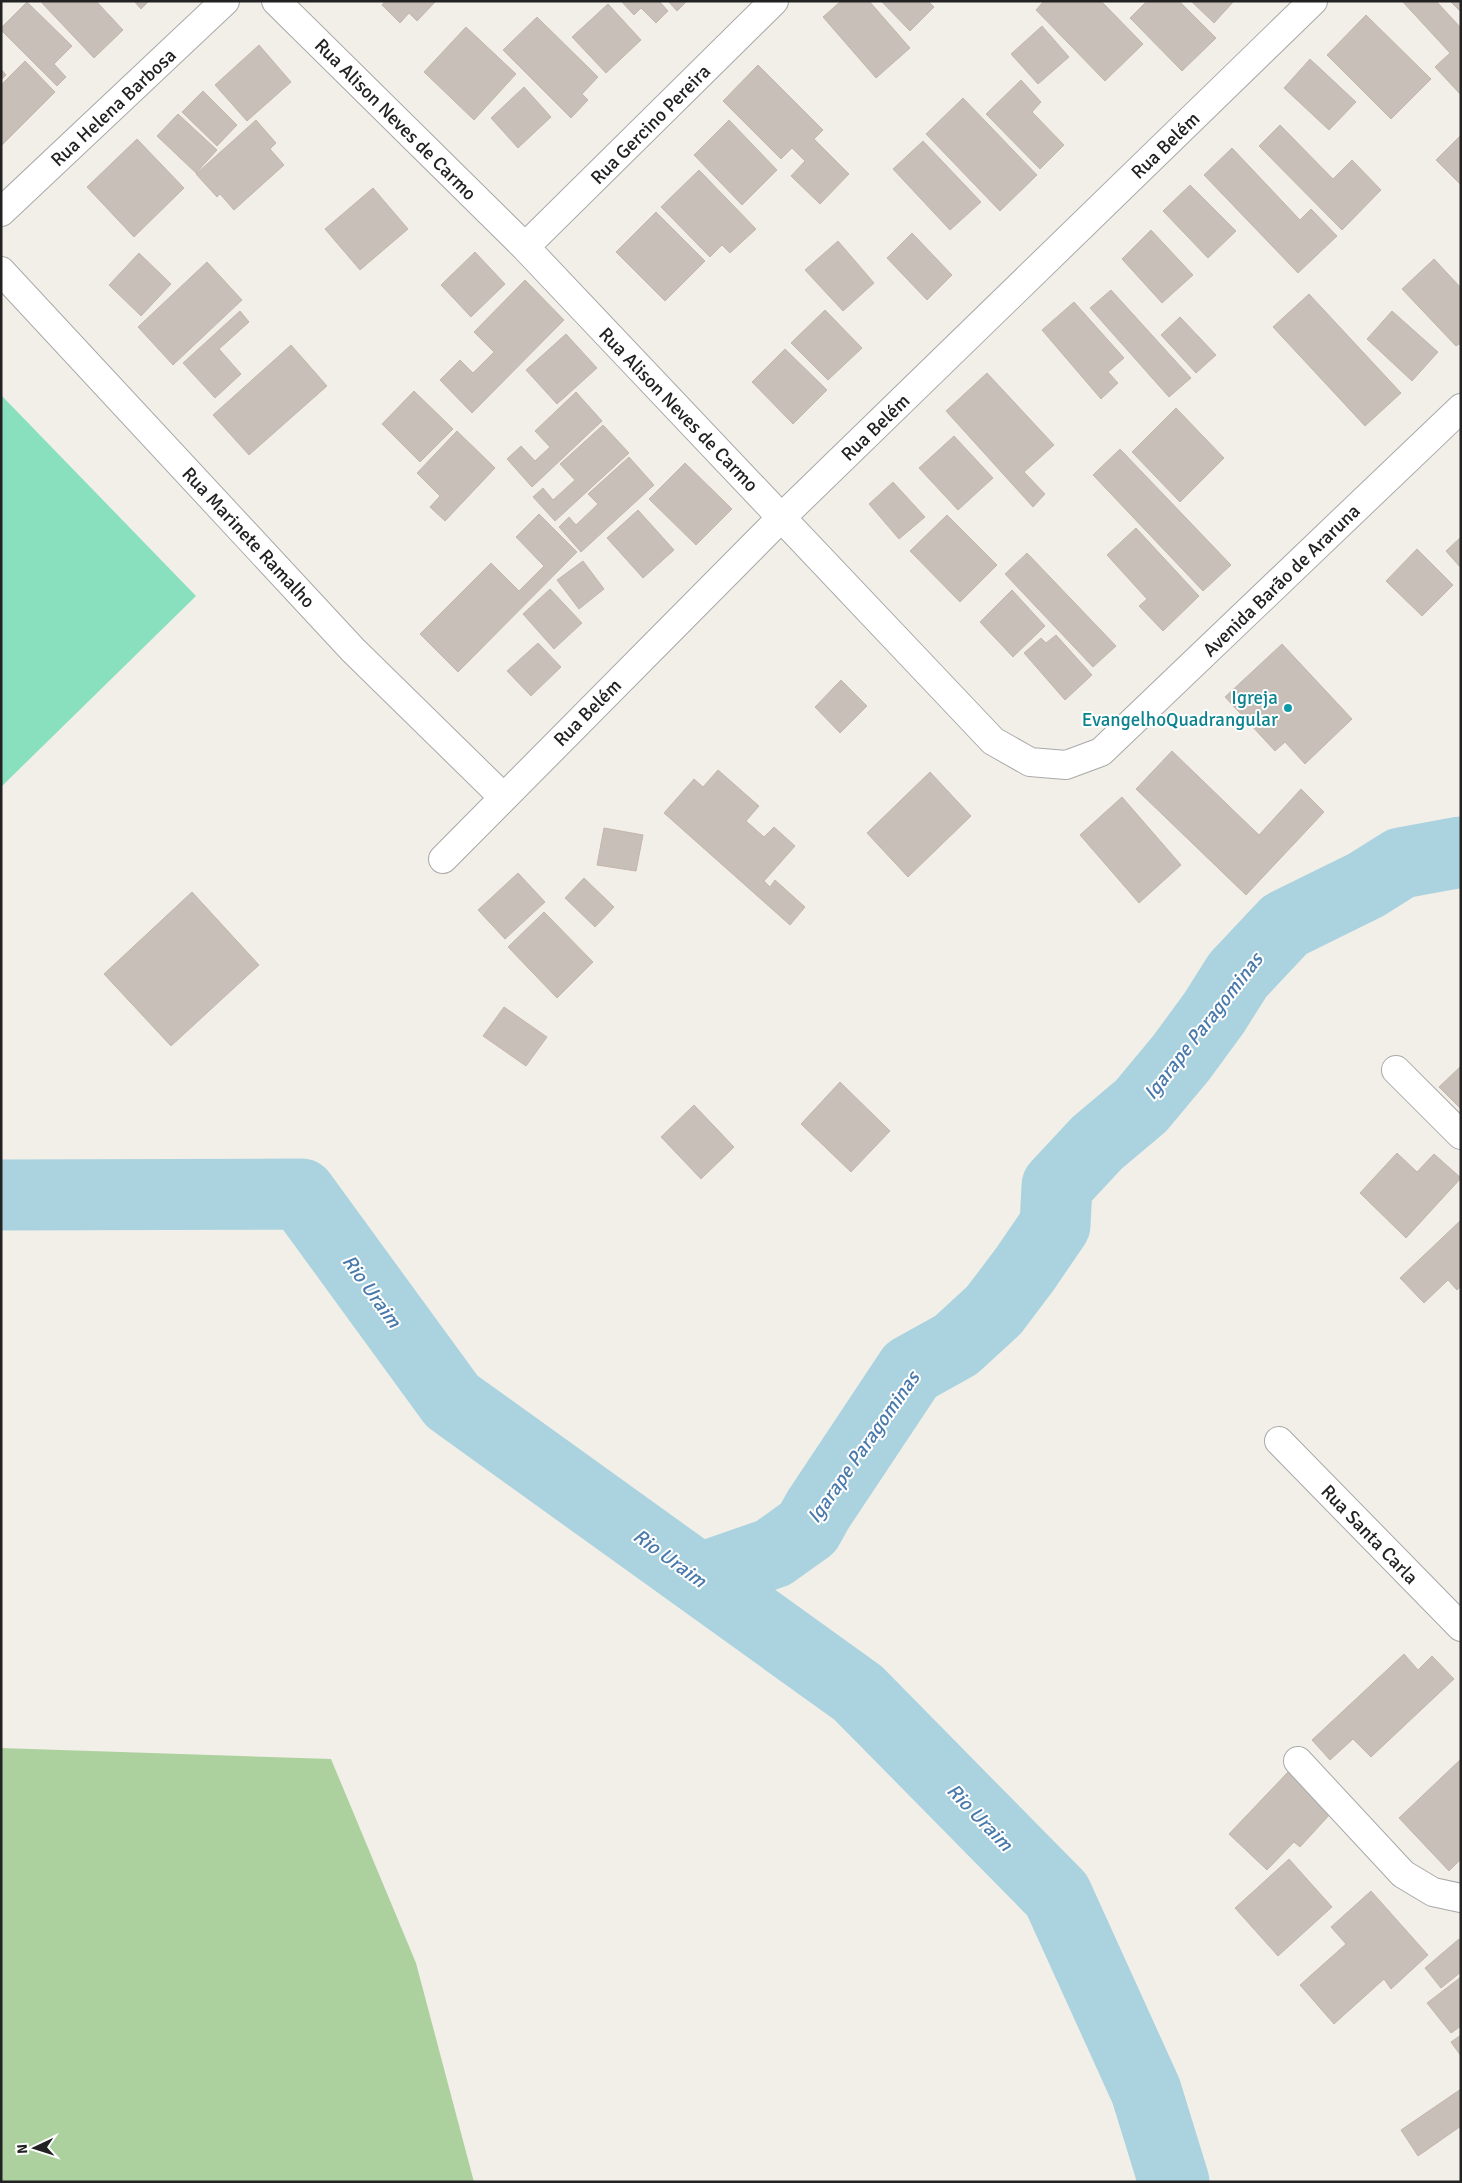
<svg xmlns="http://www.w3.org/2000/svg" width="1462" height="2183" font-family="Signika,sans-serif">
<style>
.forest{fill:#add19e}
.pitch{fill:#88e0be}
.lines{fill:none;stroke-linecap:round;stroke-linejoin:round}
.river{stroke:#aad3df;stroke-width:71}
.building{fill:#c7bfb8;stroke:#c4b6ab}
.street-casing{stroke:#a9a9a9;stroke-width:30}
.street{stroke:#fff;stroke-width:28}
.culture-dot{fill:#0f9aa8;stroke:#fff;stroke-width:2}
.labels{text-anchor:middle;stroke-width:4;stroke-linejoin:round;paint-order:stroke}
.street-label{font-size:19px;fill:#222;stroke:#fff}
.culture-label{font-size:19px;fill:#0d838f;stroke:#fff;text-anchor:end}
.water-label{font-size:20px;font-style:italic;fill:#4a7aab;stroke:#fff}
</style>
<rect width="100%" height="100%" fill="#f2efe9"/>
<!-- forest -->
<path class="forest" d="M 1,1748 L 331,1759 L 416,1963 L 474,2182 L 1,2182 Z"/>
<!-- pitch -->
<path class="pitch" d="M 1,395 L 196,596 L 1,787 Z"/>
<g class="lines">
<!-- river -->
<path class="river" d="M 1,1195 L 301,1194 L 452,1401 L 858,1693 L 1057,1895 L 1146,2091 L 1174,2182
M 701,1578 L 773,1553 L 808,1528 L 818,1510 L 911,1370 L 956,1345 L 994,1310 L 1025,1269 L 1055,1225 L 1057,1186 L 1097,1143 L 1141,1106 L 1181,1058 L 1214,1013 L 1238,975 L 1285,925 L 1366,885 L 1401,863 L 1461,852"/>
</g>
<!-- building -->
<path class="building" d="M 43,1 L 96,1 L 123,30 L 94,58 L 42,3 Z
M 134,1 L 149,1 L 141,9 Z
M 385,1 L 436,1 L 417,21 L 409,13 L 400,23 L 382,5 Z
M 621,1 L 659,1 L 668,11 L 656,23 L 641,8 L 634,15 Z
M 668,1 L 687,1 L 677,11 Z
M 841,1 L 869,1 L 910,48 L 876,78 L 823,17 Z
M 881,1 L 928,1 L 934,7 L 910,31 Z
M 1044,1 L 1101,1 L 1143,44 L 1105,81 L 1036,10 Z
M 1147,1 L 1179,1 L 1216,38 L 1182,71 L 1130,18 Z
M 1191,1 L 1234,1 L 1214,23 Z
M 1402,1 L 1436,1 L 1461,28 L 1461,95 L 1435,67 L 1450,53 Z
M 1450,1 L 1461,1 L 1461,12 Z
M 27,2 L 72,46 L 54,64 L 66,77 L 57,86 L 1,30 L 1,28 Z
M 608,4 L 641,40 L 606,73 L 572,37 Z
M 1366,15 L 1431,79 L 1391,119 L 1327,55 Z
M 537,17 L 598,77 L 582,94 L 588,100 L 571,118 L 503,50 Z
M 1042,26 L 1069,57 L 1038,84 L 1011,54 Z
M 466,27 L 516,74 L 474,120 L 424,72 Z
M 259,45 L 291,82 L 247,121 L 215,85 Z
M 1310,59 L 1356,102 L 1329,130 L 1284,88 Z
M 25,61 L 55,92 L 1,146 L 1,85 Z
M 758,65 L 823,130 L 814,139 L 849,174 L 820,204 L 791,176 L 805,161 L 792,148 L 781,159 L 723,101 Z
M 1,69 L 6,75 L 1,80 Z
M 1021,80 L 1041,102 L 1032,112 L 1064,145 L 1040,169 L 986,114 Z
M 524,87 L 551,117 L 518,148 L 491,118 Z
M 203,91 L 237,125 L 217,146 L 182,112 Z
M 963,98 L 1037,175 L 1000,211 L 926,134 Z
M 178,114 L 217,150 L 196,173 L 157,136 Z
M 256,120 L 276,143 L 270,149 L 284,165 L 234,210 L 220,194 L 217,197 L 196,174 Z
M 729,120 L 777,170 L 742,205 L 694,155 Z
M 1280,125 L 1333,179 L 1352,160 L 1381,190 L 1342,230 L 1259,146 Z
M 1461,135 L 1461,185 L 1436,160 Z
M 137,139 L 184,188 L 134,237 L 87,187 Z
M 923,141 L 981,202 L 950,230 L 893,169 Z
M 1232,148 L 1300,220 L 1311,209 L 1337,236 L 1298,273 L 1204,175 Z
M 699,170 L 756,229 L 730,253 L 722,245 L 710,257 L 661,207 Z
M 1190,185 L 1236,231 L 1208,258 L 1163,211 Z
M 373,188 L 408,229 L 360,270 L 325,229 Z
M 656,212 L 705,261 L 665,301 L 616,252 Z
M 1151,230 L 1193,275 L 1162,303 L 1122,259 Z
M 912,233 L 952,275 L 927,300 L 887,258 Z
M 838,241 L 874,283 L 843,311 L 805,270 Z
M 475,252 L 505,284 L 471,317 L 441,285 Z
M 139,253 L 171,284 L 141,316 L 109,285 Z
M 1434,259 L 1461,288 L 1461,343 L 1456,346 L 1402,289 Z
M 207,262 L 242,300 L 173,365 L 138,327 Z
M 525,280 L 564,320 L 472,413 L 440,380 L 460,360 L 473,373 L 494,352 L 474,332 Z
M 1111,290 L 1191,378 L 1169,397 L 1090,308 Z
M 1309,294 L 1401,393 L 1365,426 L 1273,327 Z
M 1074,302 L 1124,358 L 1108,372 L 1118,383 L 1101,399 L 1042,330 Z
M 825,310 L 862,348 L 828,380 L 791,343 Z
M 240,311 L 249,322 L 219,349 L 241,374 L 215,398 L 183,363 Z
M 1392,311 L 1438,352 L 1412,381 L 1367,339 Z
M 1180,317 L 1216,355 L 1196,373 L 1161,335 Z
M 566,334 L 597,368 L 557,404 L 526,370 Z
M 291,345 L 327,386 L 249,455 L 213,415 Z
M 785,349 L 827,390 L 793,424 L 752,382 Z
M 987,373 L 1054,445 L 1024,472 L 1045,494 L 1033,507 L 946,411 Z
M 414,391 L 453,429 L 420,462 L 382,424 Z
M 576,392 L 602,421 L 532,487 L 507,459 L 521,446 L 535,461 L 550,447 L 535,431 Z
M 1176,408 L 1224,458 L 1180,502 L 1132,452 Z
M 603,425 L 629,453 L 555,521 L 533,497 L 543,488 L 553,500 L 575,480 L 560,464 Z
M 457,431 L 495,468 L 445,521 L 430,507 L 440,496 L 417,473 Z
M 954,436 L 993,478 L 958,510 L 919,468 Z
M 1120,449 L 1231,565 L 1203,591 L 1093,475 Z
M 629,457 L 654,485 L 581,552 L 559,527 L 569,517 L 576,525 L 598,504 L 588,494 Z
M 685,463 L 732,509 L 696,545 L 649,499 Z
M 893,482 L 925,517 L 899,539 L 869,504 Z
M 638,510 L 674,550 L 643,578 L 607,538 Z
M 539,514 L 577,552 L 458,672 L 420,634 L 491,563 L 519,591 L 544,566 L 516,537 Z
M 947,515 L 997,565 L 960,602 L 910,551 Z
M 1136,528 L 1199,596 L 1163,631 L 1139,606 L 1147,599 L 1107,555 Z
M 1461,537 L 1461,568 L 1446,551 Z
M 1417,549 L 1453,585 L 1422,616 L 1386,581 Z
M 1027,553 L 1116,646 L 1093,667 L 1005,574 Z
M 583,561 L 604,589 L 579,609 L 557,580 Z
M 550,589 L 582,623 L 554,649 L 523,614 Z
M 1012,590 L 1045,626 L 1013,657 L 980,622 Z
M 1056,635 L 1092,675 L 1065,700 L 1024,653 L 1041,638 L 1046,643 Z
M 538,643 L 561,667 L 531,696 L 507,671 Z
M 1282,644 L 1352,719 L 1305,764 L 1285,742 L 1275,751 L 1225,697 Z
M 841,680 L 867,706 L 840,733 L 815,707 Z
M 1172,751 L 1259,835 L 1301,789 L 1324,812 L 1246,895 L 1136,789 Z
M 718,770 L 759,806 L 746,821 L 764,837 L 774,827 L 795,846 L 764,881 L 770,887 L 775,880 L 805,907 L 790,925 L 664,813 L 694,779 L 703,787 Z
M 930,772 L 971,816 L 908,877 L 867,833 Z
M 1122,797 L 1181,865 L 1139,903 L 1080,835 Z
M 604,828 L 643,835 L 636,871 L 597,865 Z
M 518,873 L 545,902 L 505,939 L 478,910 Z
M 584,878 L 614,907 L 595,927 L 565,898 Z
M 192,892 L 259,965 L 171,1046 L 104,974 Z
M 544,912 L 593,962 L 557,998 L 508,947 Z
M 504,1007 L 547,1037 L 526,1066 L 483,1036 Z
M 1461,1066 L 1461,1109 L 1439,1087 Z
M 840,1082 L 890,1131 L 851,1172 L 801,1124 Z
M 694,1105 L 734,1147 L 701,1179 L 661,1137 Z
M 1397,1153 L 1417,1172 L 1434,1154 L 1461,1178 L 1406,1238 L 1360,1193 Z
M 1461,1220 L 1461,1286 L 1457,1290 L 1448,1280 L 1424,1303 L 1400,1278 Z
M 1404,1654 L 1418,1670 L 1432,1656 L 1454,1679 L 1371,1757 L 1353,1739 L 1330,1760 L 1312,1740 Z
M 1461,1759 L 1461,1859 L 1449,1871 L 1399,1818 Z
M 1289,1771 L 1332,1812 L 1300,1847 L 1294,1842 L 1267,1870 L 1229,1834 Z
M 1289,1859 L 1332,1907 L 1278,1956 L 1235,1908 Z
M 1371,1891 L 1428,1955 L 1391,1989 L 1384,1979 L 1334,2024 L 1300,1985 L 1346,1944 L 1331,1927 Z
M 1459,1939 L 1461,1942 L 1461,1972 L 1441,1988 L 1425,1968 Z
M 1461,1977 L 1461,2026 L 1451,2033 L 1427,2003 Z
M 1461,2035 L 1461,2056 L 1451,2042 Z
M 1461,2089 L 1461,2126 L 1418,2156 L 1401,2130 Z"/>
<g class="lines">
<defs>
<path id="street" d="M 276,1 L 525,247 L 993,741 L 1030,762 L 1066,765 L 1101,752 L 1461,408
M 1,212 L 225,1
M 525,247 L 774,1
M 1,271 L 353,650 L 503,797
M 443,859 L 782,517 L 1313,1
M 1396,1070 L 1461,1135
M 1279,1441 L 1461,1627
M 1298,1761 L 1403,1874 L 1433,1892 L 1461,1898"/>
</defs>
<!-- street casing -->
<use href="#street" class="street-casing"/>
<!-- street -->
<use href="#street" class="street"/>
</g>
<!-- markers -->
<circle class="culture-dot" cx="1288" cy="708" r="5"/>
<g class="labels">
<!-- street labels -->
<g class="street-label">
<text transform="translate(113 107) rotate(-43)" y="7">Rua Helena Barbosa</text>
<text transform="translate(396 119) rotate(45)" y="7">Rua Alison Neves de Carmo</text>
<text transform="translate(650 124) rotate(-45)" y="7">Rua Gercino Pereira</text>
<text transform="translate(1165 145) rotate(-44)" y="7">Rua Belém</text>
<text transform="translate(679 409) rotate(46)" y="7">Rua Alison Neves de Carmo</text>
<text transform="translate(875 427) rotate(-44)" y="7">Rua Belém</text>
<text transform="translate(249 537) rotate(47)" y="7">Rua Marinete Ramalho</text>
<text transform="translate(1281 580) rotate(-44)" y="7">Avenida Barão de Araruna</text>
<text transform="translate(587 712) rotate(-45)" y="7">Rua Belém</text>
<text transform="translate(1370 1534) rotate(46)" y="7">Rua Santa Carla</text>
</g>
<!-- culture labels -->
<g class="culture-label">
<text x="1278" y="704">Igreja<tspan x="1278" dy="22">EvangelhoQuadrangular</tspan></text>
</g>
<!-- water labels -->
<g class="water-label">
<text transform="translate(1203 1026) rotate(-52)" y="7">Igarape Paragominas</text>
<text transform="translate(372 1291) rotate(54)" y="7">Rio Uraim</text>
<text transform="translate(863 1447) rotate(-55)" y="7">Igarape Paragominas</text>
<text transform="translate(670 1558) rotate(36)" y="7">Rio Uraim</text>
<text transform="translate(980 1817) rotate(46)" y="7">Rio Uraim</text>
</g>
</g>
<!-- border -->
<rect width="1462" height="2183" fill="none" stroke="#222222" stroke-width="5"/>
<!-- north arrow -->
<g transform="translate(35 2148) rotate(266)" stroke="#ffffff" stroke-width="4" paint-order="stroke">
<path d="M0-4L9 19L0 12L-9 19Z" fill="#222222"/>
<text y="-8" font-size="14" font-weight="bold" text-anchor="middle" fill="#222222">N</text>
</g>
</svg>
